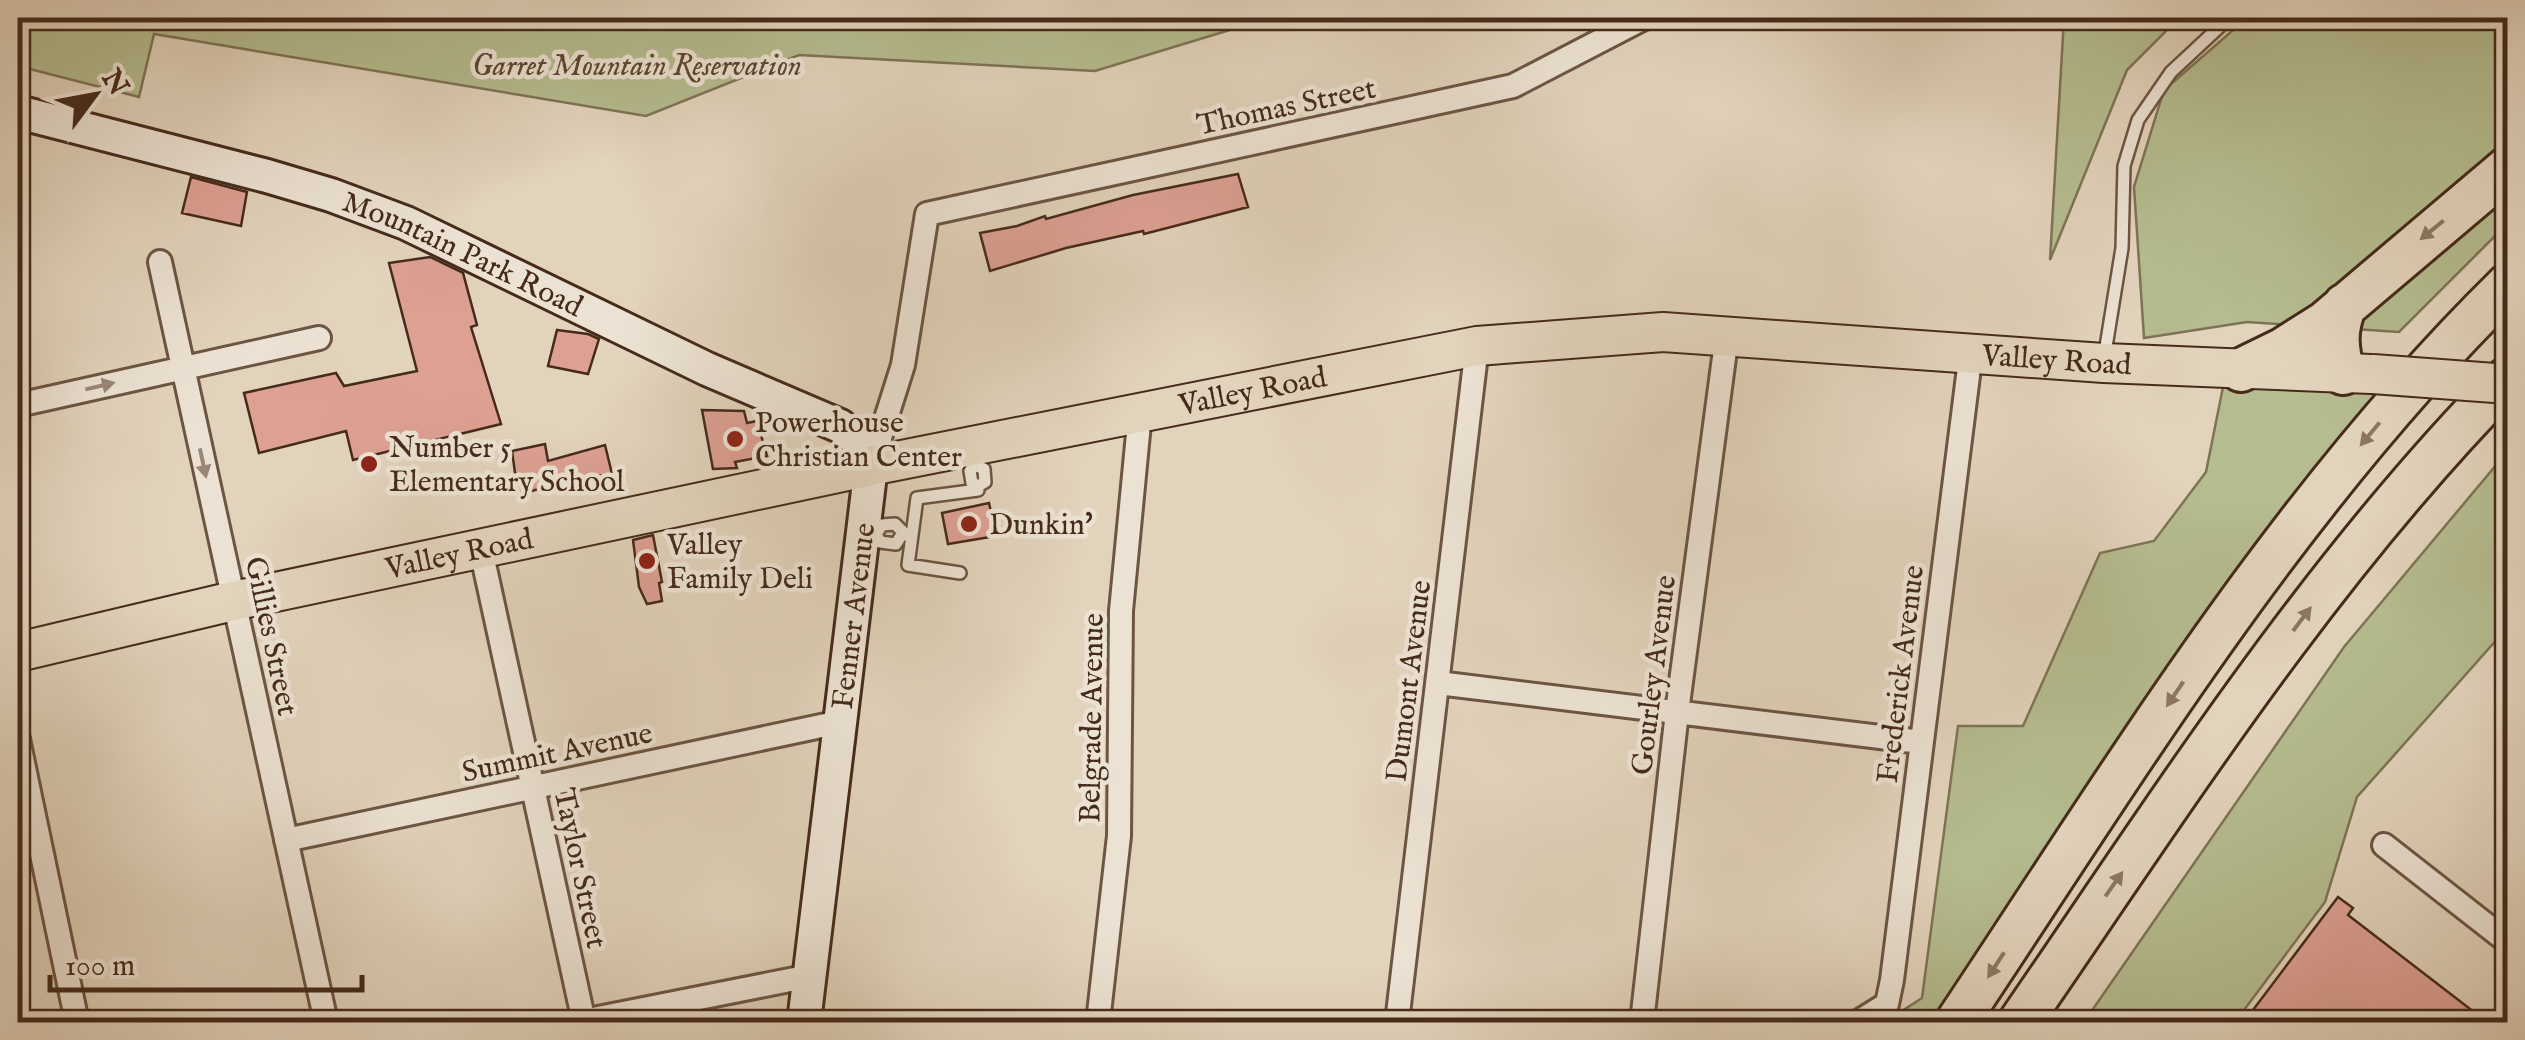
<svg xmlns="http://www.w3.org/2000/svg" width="2525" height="1040" font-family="'IM FELL English',serif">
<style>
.green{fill:#b5bc8f;stroke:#7e7455;stroke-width:2.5}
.building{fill:#dda093;stroke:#462b1b;stroke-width:2.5}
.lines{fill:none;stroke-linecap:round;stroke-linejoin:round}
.lane-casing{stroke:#6d5543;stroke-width:16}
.street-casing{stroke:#6d5543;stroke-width:28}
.secondary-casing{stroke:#462b1b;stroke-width:38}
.primary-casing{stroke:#462b1b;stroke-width:42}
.highway-casing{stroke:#462b1b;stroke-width:48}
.lane{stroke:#ece2d3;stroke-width:11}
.street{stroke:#ece2d3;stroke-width:22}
.secondary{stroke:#ece2d3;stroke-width:32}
.primary{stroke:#e2d3bc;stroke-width:38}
.highway{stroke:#e2d3bc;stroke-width:42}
.primary-bridge-casing{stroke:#462b1b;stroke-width:42;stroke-linecap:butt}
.primary-bridge{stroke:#e2d3bc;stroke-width:38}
.oneway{fill:#8c7763}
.oneway2{fill:#998677}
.poi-dot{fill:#8f2418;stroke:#ece2d3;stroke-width:4}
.labels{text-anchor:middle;stroke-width:9;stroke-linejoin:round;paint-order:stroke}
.park-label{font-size:30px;font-style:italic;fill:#5c4832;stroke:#ece2d3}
.street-label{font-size:30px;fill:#462b1b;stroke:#ece2d3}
.poi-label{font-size:30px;fill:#462b1b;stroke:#ece2d3;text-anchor:start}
</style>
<rect width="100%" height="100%" fill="#e2d3bc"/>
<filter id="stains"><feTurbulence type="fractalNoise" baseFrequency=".002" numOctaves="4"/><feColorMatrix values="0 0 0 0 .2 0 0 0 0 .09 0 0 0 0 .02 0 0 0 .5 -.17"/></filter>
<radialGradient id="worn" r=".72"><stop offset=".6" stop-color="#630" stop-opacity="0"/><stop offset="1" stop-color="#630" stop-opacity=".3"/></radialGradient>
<!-- green -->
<path class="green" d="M 18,18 L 1269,18 L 1095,71 L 799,55 L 646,116 L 154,34 L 139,97 L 18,66 Z
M 2064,18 L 2179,18 L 2127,70 L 2050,260 Z
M 2247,18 L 2507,18 L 2507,224 L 2399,332 L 2247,322 L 2144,338 L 2134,187 L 2164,90 Z
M 2226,372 L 2379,375 L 2383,394 L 2160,688 L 1934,1022 L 1885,1022 L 1922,998 L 1958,726 L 2023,726 L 2100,553 L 2154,541 L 2206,472 Z
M 2507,452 L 2507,628 L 2357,797 L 2325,902 L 2235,1022 L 2084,1022 L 2344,647 Z"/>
<!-- building -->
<path class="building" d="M 1238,174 L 1248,207 L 1144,234 L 1143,231 L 1066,248 L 990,271 L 980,233 L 1017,226 L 1045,216 L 1046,219 L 1133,195 Z
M 191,177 L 247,192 L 241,226 L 182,213 Z
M 430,257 L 463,273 L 477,325 L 471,327 L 501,424 L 353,460 L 346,431 L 259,453 L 244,393 L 336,373 L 344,386 L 417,371 L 389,263 Z
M 557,330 L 588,334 L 599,339 L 588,374 L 548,366 Z
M 702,410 L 744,411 L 747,423 L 757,421 L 767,456 L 735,462 L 737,468 L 713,469 Z
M 545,444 L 548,461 L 605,445 L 612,474 L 570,480 L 518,495 L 512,451 Z
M 989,503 L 996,536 L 948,544 L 942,513 Z
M 653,535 L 662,582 L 659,583 L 662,601 L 647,604 L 639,587 L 633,540 Z
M 2338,897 L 2353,908 L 2348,915 L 2487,1022 L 2244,1022 Z"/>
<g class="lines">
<defs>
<path id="lane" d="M 2104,359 L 2122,248 L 2124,166 L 2138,120 L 2171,72 L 2229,18
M 867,533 L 876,534 L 880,542 L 896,544 L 902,534
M 876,534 L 882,525 L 895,524 L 906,535
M 960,573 L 908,565 L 917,498 L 978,490 L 978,486 L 985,482 L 984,469 L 975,465 L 970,471 L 972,483 L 978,486"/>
<path id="street" d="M 160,262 L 326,1022
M 18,405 L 319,338
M 871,466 L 903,365 L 927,214 L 1513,86 L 1644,18
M 481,550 L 584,1022
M 1438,683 L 1921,742
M 18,739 L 77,1022
M 286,840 L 840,722
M 2384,845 L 2508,942
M 578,1022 L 810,976
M 1098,1022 L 1119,836 L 1121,611 L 1140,413
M 1397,1022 L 1477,346
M 1642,1022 L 1677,712 L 1727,335
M 1858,1022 L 1887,1004 L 1892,980 L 1971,352"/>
<g id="secondary">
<path id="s1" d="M 18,112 L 267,176 L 331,195 L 406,223 L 707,369 L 840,426 L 860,442 L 871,466 L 804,1022"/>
</g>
<g id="primary">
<path id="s2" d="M 18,652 L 233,601 L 871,466 L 1477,346 L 1663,332 L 2104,363 L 2371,374"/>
</g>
<path id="highway" d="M 2241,370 L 2284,349 L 2325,323 L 2508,168
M 2343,373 C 2336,346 2335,330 2345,305
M 1957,1022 C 2127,767 2287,502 2508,285
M 2020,1022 C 2172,801 2318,571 2508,378"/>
</defs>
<!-- lane casing -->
<use href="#lane" class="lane-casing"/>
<!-- street casing -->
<use href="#street" class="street-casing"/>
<!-- secondary casing -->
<use href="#secondary" class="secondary-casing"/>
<!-- primary casing -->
<use href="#primary" class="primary-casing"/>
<!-- highway casing -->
<use href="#highway" class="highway-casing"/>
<!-- lane -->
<use href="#lane" class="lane"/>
<!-- street -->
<use href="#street" class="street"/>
<!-- secondary -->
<use href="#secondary" class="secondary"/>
<!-- primary -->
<use href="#primary" class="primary"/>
<!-- highway -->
<use href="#highway" class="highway"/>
<defs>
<path id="primary-bridge" d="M 2373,374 L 2508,384"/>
</defs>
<!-- primary-bridge casing -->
<use href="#primary-bridge" class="primary-bridge-casing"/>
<!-- primary-bridge -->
<use href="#primary-bridge" class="primary-bridge"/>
</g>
<!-- one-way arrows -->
<defs><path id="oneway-solid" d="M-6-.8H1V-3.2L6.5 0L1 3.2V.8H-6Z" transform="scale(2.5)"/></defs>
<g class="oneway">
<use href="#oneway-solid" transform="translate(2432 230) rotate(141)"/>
<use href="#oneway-solid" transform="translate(2370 434) rotate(130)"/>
<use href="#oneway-solid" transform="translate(2302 619) rotate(-53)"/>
<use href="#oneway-solid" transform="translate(2175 694) rotate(124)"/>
<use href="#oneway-solid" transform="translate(2114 884) rotate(-55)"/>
<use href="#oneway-solid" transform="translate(1996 965) rotate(123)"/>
</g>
<g class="oneway2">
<use href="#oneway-solid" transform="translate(100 386) rotate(-13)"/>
<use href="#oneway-solid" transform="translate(203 463) rotate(78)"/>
</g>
<!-- markers -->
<g class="poi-dot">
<circle cx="735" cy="439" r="10"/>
<circle cx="369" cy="464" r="10"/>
<circle cx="969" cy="524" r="10"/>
<circle cx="647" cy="561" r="10"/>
</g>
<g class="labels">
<!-- park labels -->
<g class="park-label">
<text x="637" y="75">Garret Mountain Reservation</text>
</g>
<!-- street labels -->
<g class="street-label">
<text transform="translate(1286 106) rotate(-12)" y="10">Thomas Street</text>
<text dy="10" stroke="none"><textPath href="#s1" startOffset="468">Mountain Park Road</textPath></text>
<text dy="10" stroke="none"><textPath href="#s2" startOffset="2072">Valley Road</textPath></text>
<text dy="10" stroke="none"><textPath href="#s2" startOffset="1262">Valley Road</textPath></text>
<text dy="10" stroke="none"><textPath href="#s2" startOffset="452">Valley Road</textPath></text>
<text transform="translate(853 616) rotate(-83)" y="10">Fenner Avenue</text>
<text transform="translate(272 636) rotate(78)" y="10">Gillies Street</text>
<text transform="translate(1900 674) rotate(-83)" y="10">Frederick Avenue</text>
<text transform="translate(1653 675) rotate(-83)" y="10">Gourley Avenue</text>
<text transform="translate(1408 681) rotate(-83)" y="10">Dumont Avenue</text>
<text transform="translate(1091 718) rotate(-89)" y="10">Belgrade Avenue</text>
<text transform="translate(557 752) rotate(-12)" y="10">Summit Avenue</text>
<text transform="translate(581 868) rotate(78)" y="10">Taylor Street</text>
</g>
<!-- poi labels -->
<g class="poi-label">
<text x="755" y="432">Powerhouse<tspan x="755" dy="34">Christian Center</tspan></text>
<text x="389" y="457">Number 5<tspan x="389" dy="34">Elementary School</tspan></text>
<text x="989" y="534">Dunkin'</text>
<text x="667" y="554">Valley<tspan x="667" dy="34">Family Deli</tspan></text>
</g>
</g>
<!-- margin -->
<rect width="2525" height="1040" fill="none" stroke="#e2d3bc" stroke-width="60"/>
<rect x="20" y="20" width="2485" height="1000" fill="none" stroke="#462b1b" stroke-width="5"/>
<rect x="30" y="30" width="2465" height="980" fill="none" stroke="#462b1b" stroke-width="2.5"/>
<!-- north arrow -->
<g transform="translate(95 95) rotate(58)" stroke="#ece2d3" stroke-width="8" paint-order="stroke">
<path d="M0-8L18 38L0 25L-18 38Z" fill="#462b1b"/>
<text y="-15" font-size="28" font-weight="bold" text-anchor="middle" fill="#462b1b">N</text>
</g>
<!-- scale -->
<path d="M50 975v15h312v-15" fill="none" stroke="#462b1b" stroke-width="5"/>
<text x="65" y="975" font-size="30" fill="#462b1b" stroke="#ece2d3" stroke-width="8" paint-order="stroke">100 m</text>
<rect width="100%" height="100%" filter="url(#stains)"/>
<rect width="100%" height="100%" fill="url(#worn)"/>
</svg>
